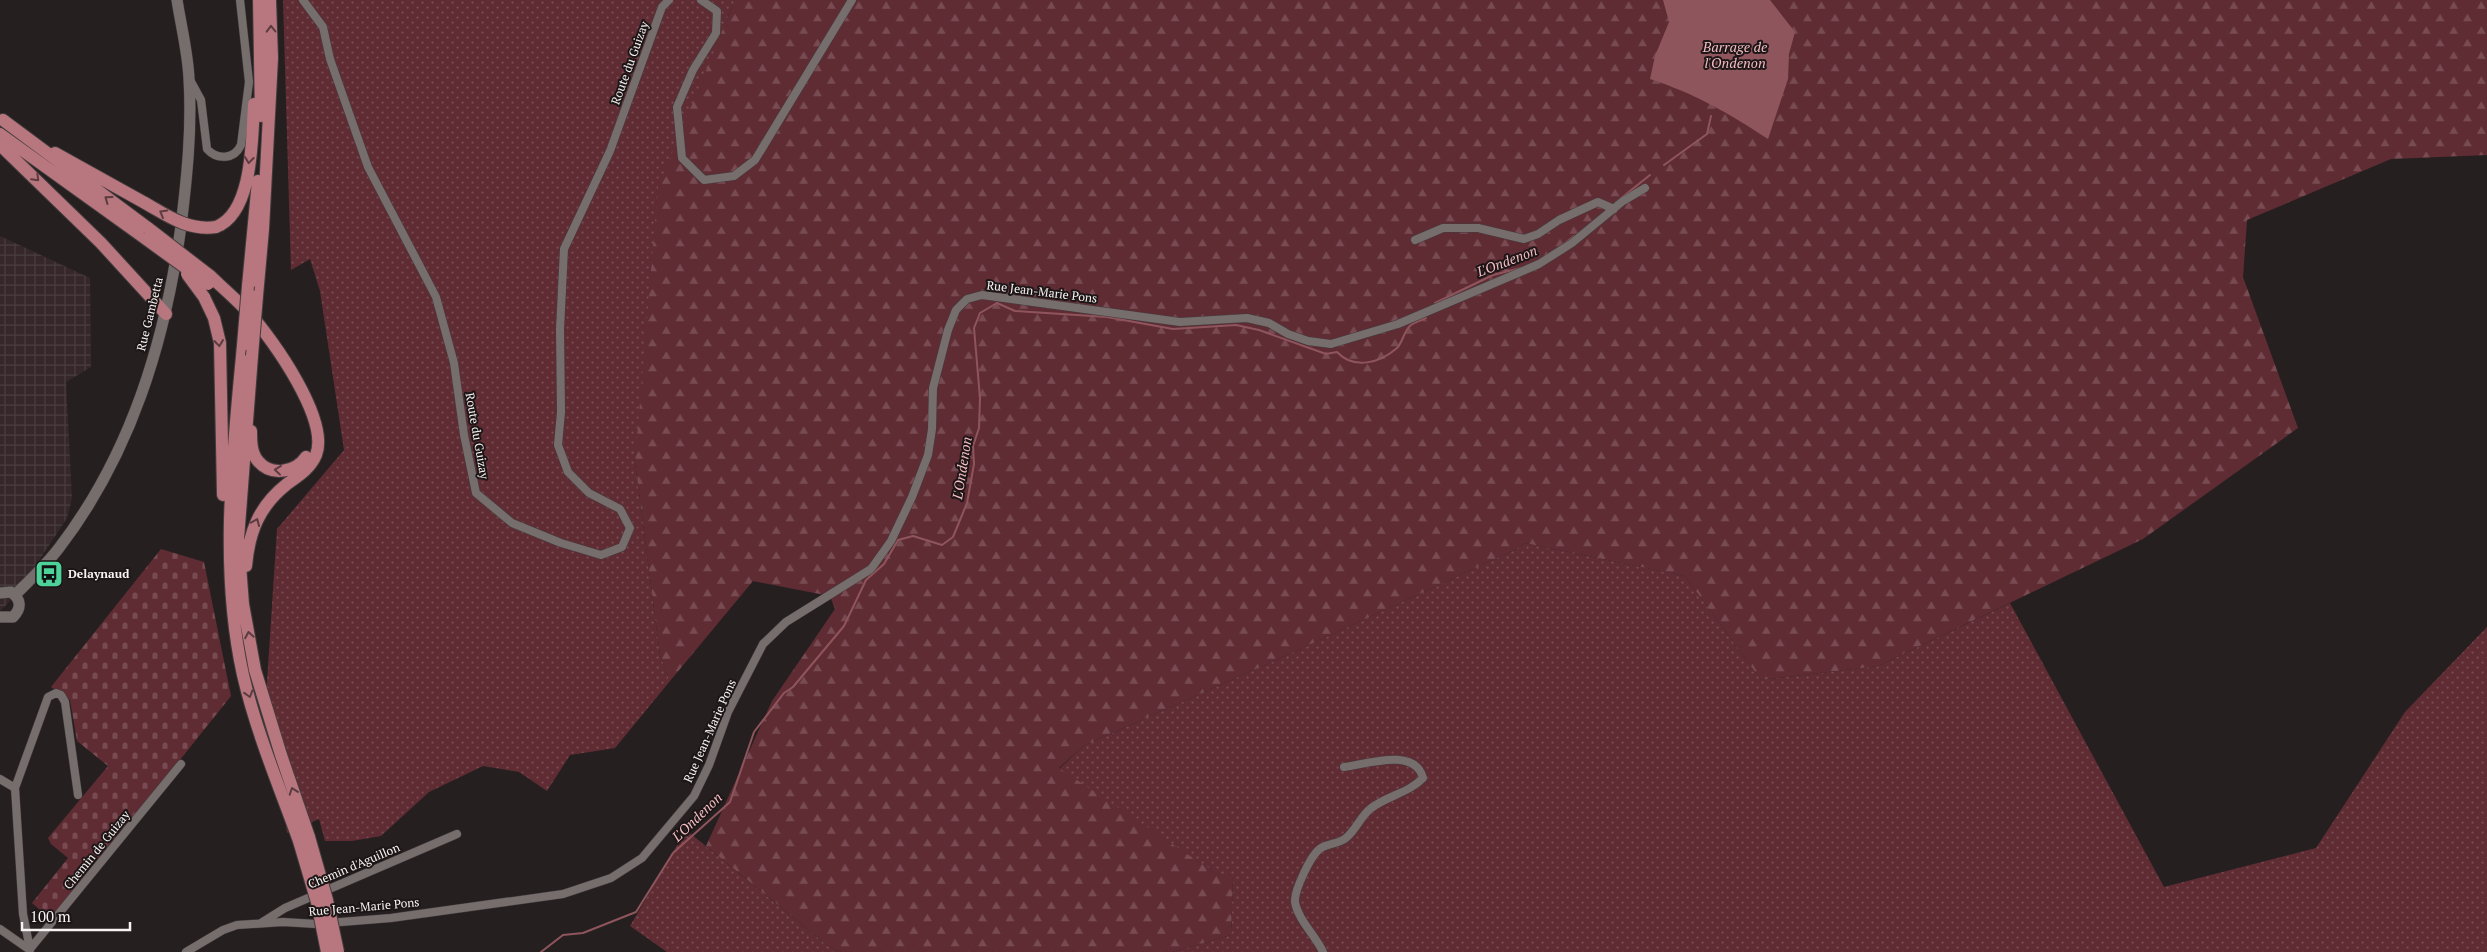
<svg xmlns="http://www.w3.org/2000/svg" width="2487" height="952" font-family="'PT Serif',serif">
<style>
.industrial{fill:url(#industrial-grid)}
.grass{fill:url(#grass-dots)}
.forest{fill:url(#forest-firs)}
.cemetery{fill:url(#cemetery-stones)}
.water{fill:#8f555d}
.lines{fill:none;stroke-linecap:round;stroke-linejoin:round}
.stream{stroke:#8f555d;stroke-width:2}
.minor-casing{stroke:#423c3d;stroke-width:9}
.secondary-casing{stroke:#423c3d;stroke-width:12}
.trunk-casing{stroke:#423c3d;stroke-width:14}
.minor{stroke:#766d6d;stroke-width:8}
.secondary{stroke:#766d6d;stroke-width:11}
.trunk{stroke:#b8767e;stroke-width:12}
.trunk-bridge-casing{stroke:#423c3d;stroke-width:14;stroke-linecap:butt}
.trunk-bridge{stroke:#b8767e;stroke-width:12}
.oneway{stroke:#5b3c40}
.labels{text-anchor:middle;stroke-width:4;stroke-linejoin:round;paint-order:stroke}
.street-label{font-size:12px;fill:#f8f3f3;stroke:#1d1617}
.poi-label{font-size:12px;font-weight:bold;fill:#f8f3f3;stroke:#1d1617;text-anchor:start}
.water-label{font-size:14px;font-style:italic;fill:#f4bdc2;stroke:#1d1617}
</style>
<defs>
<pattern id="industrial-grid" width="8" height="8" patternUnits="userSpaceOnUse" patternTransform="scale(1.25)"><rect width="8" height="8" fill="#36282a"/><path d="M0 4h8M4 0v8" fill="none" stroke="#4a3d3f"/></pattern>
<pattern id="grass-dots" width="8" height="8" patternUnits="userSpaceOnUse" patternTransform="scale(1.25)"><rect width="8" height="8" fill="#602c34"/><path d="M2 2h.1M6 6h.1" fill="none" stroke="#784b52" stroke-width="1.8" stroke-linecap="round"/></pattern>
<pattern id="forest-firs" width="22" height="20" patternUnits="userSpaceOnUse" patternTransform="scale(1.25)"><rect width="22" height="20" fill="#602c34"/><path d="M5 1l3.5 6h-7zM16 11l3.5 6h-7z" fill="#784b52"/></pattern>
<pattern id="cemetery-stones" width="16" height="16" patternUnits="userSpaceOnUse" patternTransform="scale(1.25)"><rect width="16" height="16" fill="#602c34"/><path d="M2 7V4a2 2 0 0 1 4 0v3zM10 15v-3a2 2 0 0 1 4 0v3z" fill="#784b52"/></pattern>
</defs>
<rect width="100%" height="100%" fill="#261f20"/>
<!-- industrial -->
<path class="industrial" d="M 0,236 L 90,278 L 91,367 L 66,382 L 72,498 L 67,518 L 17,594 L 0,611 Z"/>
<!-- grass -->
<path class="grass" d="M 283,0 L 735,0 L 727,19 L 635,462 L 660,655 L 670,681 L 615,748 L 570,755 L 547,791 L 519,772 L 483,766 L 429,792 L 381,836 L 352,841 L 325,841 L 319,819 L 287,833 L 277,749 L 262,758 L 277,529 L 344,450 L 320,291 L 310,259 L 291,270 Z
M 1525,543 L 1685,576 L 1761,680 L 1878,666 L 2010,603 L 2164,887 L 2316,848 L 2405,712 L 2487,627 L 2487,952 L 1172,952 L 1231,935 L 1233,877 L 1220,876 L 1059,769 L 1083,746 L 1285,656 L 1514,550 Z
M 686,830 L 827,945 L 842,952 L 667,952 L 630,926 Z"/>
<!-- forest -->
<path class="forest" d="M 735,0 L 2487,0 L 2487,155 L 2391,159 L 2247,220 L 2243,277 L 2298,428 L 2143,539 L 1878,666 L 1761,680 L 1685,576 L 1525,543 L 1514,550 L 1285,656 L 1083,746 L 1059,768 L 1220,876 L 1233,876 L 1231,935 L 1172,952 L 842,952 L 827,945 L 706,846 L 772,701 L 835,609 L 830,596 L 753,581 L 670,681 L 660,655 L 635,462 L 658,187 Z"/>
<!-- cemetery -->
<path class="cemetery" d="M 161,549 L 204,562 L 231,696 L 52,920 L 32,903 L 68,858 L 51,844 L 48,838 L 108,766 L 77,741 L 70,700 L 51,687 Z"/>
<!-- water -->
<path class="water" d="M 1663,0 L 1770,0 L 1795,32 L 1789,54 L 1788,79 L 1768,139 C 1728,113 1696,94 1650,79 L 1655,56 L 1669,22 Z"/>
<g class="lines">
<!-- stream -->
<path class="stream" d="M 1664,165 L 1707,134 L 1711,116
M 1615,203 L 1650,175
M 1564,244 L 1574,236
M 1435,303 L 1493,275 L 1521,268
M 541,952 L 563,935 L 583,933 L 636,912 L 673,853 L 730,802 L 754,732 L 784,693 L 793,687 L 844,626 L 866,580 L 884,564 L 898,540 L 913,536 L 942,545 L 953,537 L 967,503 L 974,464 L 973,446 L 979,428 L 980,398 L 974,328 L 980,313 L 997,303 L 1015,311 L 1107,317 L 1173,329 L 1236,325 L 1259,330 L 1326,354 L 1337,352 C 1354,370 1380,363 1397,348 C 1403,342 1404,330 1411,325 C 1415,322 1421,320 1426,318"/>
<defs>
<path id="minor" d="M 303,0 L 323,27 L 330,59 L 368,167 L 436,297 L 454,363 L 464,435 L 476,493 L 512,523 L 561,543 L 601,555 L 622,547 L 630,528 L 620,509 L 589,493 L 568,472 L 558,445 L 561,412 L 560,329 L 564,249 L 610,151 L 662,7 L 669,0
M 701,0 L 717,11 L 716,33 L 693,70 L 677,107 L 682,158 L 704,180 L 734,176 L 755,160 L 852,0
M 189,78 L 201,100 L 207,149 C 217,160 234,160 241,145 L 249,82 L 240,0
M 1415,240 L 1443,228 L 1478,228 L 1524,239 L 1538,234 L 1559,220 L 1598,202 L 1614,209
M 0,779 L 15,788 L 23,914 L 30,949
M 15,788 L 48,697 L 56,693 L 61,695 L 65,702 L 78,795
M 261,923 L 285,908 L 457,834
M 0,929 L 30,950
M 30,949 L 181,764
M 186,952 L 223,930 L 237,925 L 283,922 L 316,924 L 391,918 L 563,894 L 611,878 L 642,858 L 694,796 L 709,765 L 728,712 L 763,644 L 786,622 L 871,569 L 891,541 L 912,497 L 928,455 L 932,429 L 933,388 L 948,330 L 956,310 L 967,299 L 982,295 L 1180,322 L 1247,318 L 1269,323 L 1288,334 L 1308,341 L 1331,344 L 1398,324 L 1539,264 L 1572,243 L 1623,201 L 1645,188
M 1323,952 C 1316,936 1298,920 1295,902 C 1294,891 1311,854 1321,848 C 1329,843 1339,844 1346,838 C 1356,830 1361,816 1370,809 C 1386,796 1409,793 1423,778 C 1415,747 1367,764 1344,767"/>
<path id="secondary" d="M 0,593 L 11,592 C 21,599 22,608 13,617 L 0,617
M 15,595 C 30,580 46,565 59,548 C 131,454 165,342 181,226 C 187,177 192,128 189,79 C 188,53 181,26 177,0"/>
<path id="trunk" d="M 259,0 L 261,116
M 3,120 L 148,228
M 0,134 L 146,239
M 0,145 L 101,243 L 166,314
M 55,153 L 145,203
M 216,227 C 253,213 252,139 254,104
M 209,275 C 223,288 237,300 250,314 C 273,340 330,420 316,455 C 310,469 298,476 287,484 C 259,506 249,532 246,566
M 248,286 L 258,181
M 257,296 L 263,229 L 272,58 L 270,0
M 204,297 L 214,318 L 220,343 L 223,495
M 243,345 C 233,455 219,566 243,675 C 256,731 279,786 299,841
M 252,356 L 238,539 L 243,604 L 255,670 L 281,755 L 309,837
M 251,431 C 251,441 251,453 258,461 C 271,477 296,472 306,457"/>
</defs>
<!-- minor casing -->
<use href="#minor" class="minor-casing"/>
<!-- secondary casing -->
<use href="#secondary" class="secondary-casing"/>
<!-- trunk casing -->
<use href="#trunk" class="trunk-casing"/>
<!-- minor -->
<use href="#minor" class="minor"/>
<!-- secondary -->
<use href="#secondary" class="secondary"/>
<!-- trunk -->
<use href="#trunk" class="trunk"/>
<defs>
<path id="trunk-bridge" d="M 145,203 C 168,216 188,231 216,227
M 148,228 L 209,275
M 146,239 L 208,284
M 187,274 L 204,297
M 243,345 L 248,286
M 252,356 L 257,296
M 309,837 L 327,900 L 338,952
M 299,841 L 317,902 L 327,952"/>
</defs>
<!-- trunk-bridge casing -->
<use href="#trunk-bridge" class="trunk-bridge-casing"/>
<!-- trunk-bridge -->
<use href="#trunk-bridge" class="trunk-bridge"/>
</g>
<!-- one-way arrows -->
<defs><path id="oneway-chevron" d="M-2-3.5L2.5 0L-2 3.5" fill="none" stroke-width="1.6" stroke-linecap="round" stroke-linejoin="round" transform="scale(1.25)"/></defs>
<g class="oneway">
<use href="#oneway-chevron" transform="translate(271 29) rotate(-91)"/>
<use href="#oneway-chevron" transform="translate(249 160) rotate(97)"/>
<use href="#oneway-chevron" transform="translate(36 178) rotate(45)"/>
<use href="#oneway-chevron" transform="translate(108 199) rotate(-144)"/>
<use href="#oneway-chevron" transform="translate(163 213) rotate(-150)"/>
<use href="#oneway-chevron" transform="translate(219 343) rotate(83)"/>
<use href="#oneway-chevron" transform="translate(278 470) rotate(-174)"/>
<use href="#oneway-chevron" transform="translate(256 522) rotate(-67)"/>
<use href="#oneway-chevron" transform="translate(249 635) rotate(-100)"/>
<use href="#oneway-chevron" transform="translate(249 694) rotate(73)"/>
<use href="#oneway-chevron" transform="translate(293 791) rotate(-109)"/>
</g>
<!-- icons -->
<defs>
<symbol id="bus-square" viewBox="-11 -11 22 22"><rect x="-9" y="-9" width="18" height="18" rx="4" fill="#4dd39a" stroke="#1d1617"/><path d="M-5-6H5V4H4V6H2V4H-2V6H-4V4H-5ZM-3.5-4V0h7V-4ZM-3.5 1.2v1.5H-2V1.2ZM2 1.2v1.5H3.5V1.2Z" fill="#111"/></symbol>
</defs>
<g fill-rule="evenodd">
<use href="#bus-square" x="33" y="558" width="32" height="32"/>
</g>
<g class="labels">
<!-- street labels -->
<g class="street-label">
<text transform="translate(630 63) rotate(-70)" y="4">Route du Guizay</text>
<text transform="translate(1042 292) rotate(7)" y="4">Rue Jean-Marie Pons</text>
<text transform="translate(150 314) rotate(-76)" y="4">Rue Gambetta</text>
<text transform="translate(477 436) rotate(80)" y="4">Route du Guizay</text>
<text transform="translate(710 731) rotate(-66)" y="4">Rue Jean-Marie Pons</text>
<text transform="translate(97 850) rotate(-51)" y="4">Chemin de Guizay</text>
<text transform="translate(354 866) rotate(-23)" y="4">Chemin d'Aguillon</text>
<text transform="translate(364 907) rotate(-5)" y="4">Rue Jean-Marie Pons</text>
</g>
<!-- poi labels -->
<g class="poi-label">
<text x="68" y="578">Delaynaud</text>
</g>
<!-- water labels -->
<g class="water-label">
<text x="1735" y="52">Barrage de<tspan x="1735" dy="16">l'Ondenon</tspan></text>
<text transform="translate(1507 261) rotate(-21)" y="5">L'Ondenon</text>
<text transform="translate(962 468) rotate(-81)" y="5">L'Ondenon</text>
<text transform="translate(697 817) rotate(-44)" y="5">L'Ondenon</text>
</g>
</g>
<!-- scale -->
<path d="M22 922v8h108v-8" fill="none" stroke="#f8f3f3" stroke-width="2.5"/>
<text x="30" y="922" font-size="15" fill="#f8f3f3" stroke="#1d1617" stroke-width="4" paint-order="stroke">100 m</text>
</svg>
